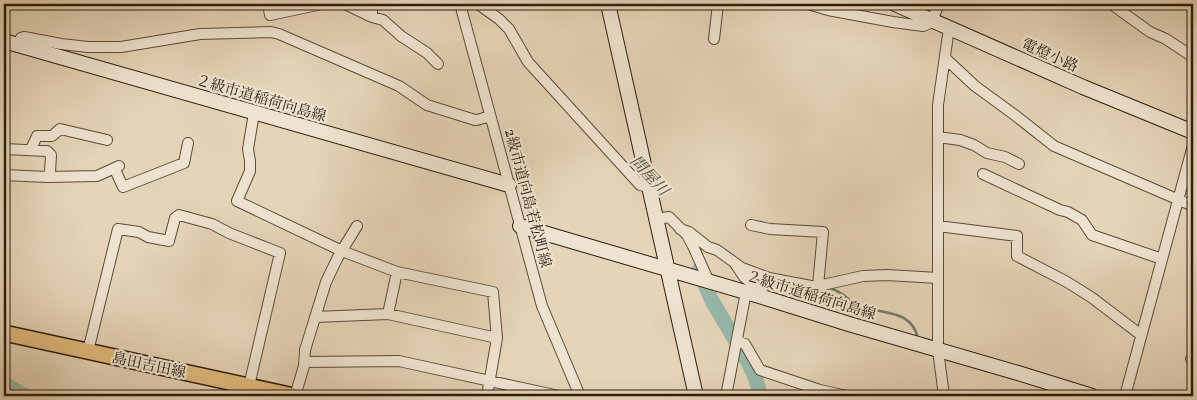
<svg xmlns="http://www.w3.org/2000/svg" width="1197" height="400" font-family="Vollkorn,'Noto Serif JP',serif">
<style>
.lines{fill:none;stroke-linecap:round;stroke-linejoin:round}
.stream{stroke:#6c7a6b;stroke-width:2.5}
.river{stroke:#96b8aa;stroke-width:15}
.street-casing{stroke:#5b4c38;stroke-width:12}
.secondary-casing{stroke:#2d1e0d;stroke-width:16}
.primary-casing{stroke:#2d1e0d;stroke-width:18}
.street{stroke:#eee3d0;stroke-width:10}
.secondary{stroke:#eee3d0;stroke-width:14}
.primary{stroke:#e2ba7c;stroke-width:15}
.labels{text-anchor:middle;stroke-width:4.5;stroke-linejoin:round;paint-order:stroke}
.street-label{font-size:15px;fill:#2d1e0d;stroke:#eee3d0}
.water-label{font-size:16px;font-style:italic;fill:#4c4c3c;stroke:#eee3d0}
</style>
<rect width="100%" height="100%" fill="#e5d4b7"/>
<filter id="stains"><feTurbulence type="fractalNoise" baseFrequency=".004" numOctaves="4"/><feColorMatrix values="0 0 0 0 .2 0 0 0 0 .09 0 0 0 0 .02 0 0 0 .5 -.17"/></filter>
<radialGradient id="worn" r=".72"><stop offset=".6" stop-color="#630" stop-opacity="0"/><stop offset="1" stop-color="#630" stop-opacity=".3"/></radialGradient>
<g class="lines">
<!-- stream -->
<path class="stream" d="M 829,288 C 841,290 847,300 858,305 C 881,315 912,308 918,339"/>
<!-- river -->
<path class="river" d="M 699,270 L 711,299 L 748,362 L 755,377 L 761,396
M 4,384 L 26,396"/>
<defs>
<path id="street" d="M 268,4 L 270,15 L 322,4
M 345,4 L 372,17 L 383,20 L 401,36 L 427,53 L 438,64
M 372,4 L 372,17
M 460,4 L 542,306 L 580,396
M 478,4 L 499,19 L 509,29 L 528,62 L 640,185 L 649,187
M 808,4 L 828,10 L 893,22 L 923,26 L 928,24 L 930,20
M 1111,4 L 1150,32 L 1166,39 L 1193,57
M 932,20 L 939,4
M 714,39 L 718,4
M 17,45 L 21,38 L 24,37 L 61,44 L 88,47 L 121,47 L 200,34 L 271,32 L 279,34 L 399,86 L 427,105 L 475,120 C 480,120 485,117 490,116
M 945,58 L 975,86 L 1016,116 L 1054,146 L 1193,206
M 254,113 L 248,149 L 250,161 L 250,171 L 237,201 L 342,251 L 397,272 L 493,292 L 497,338 L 487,396
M 938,137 L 960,140 L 974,145 L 987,153 L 1005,157 L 1019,164
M 4,149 L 47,151 L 51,155 L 50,172 L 47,177 L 4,175
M 31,149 L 37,136 L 52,136 L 60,129 L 107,140
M 117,174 L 123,187 L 184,163 L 188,143
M 983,174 L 1060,210 L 1068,212 L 1082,220 L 1092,235 L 1162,259
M 47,177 L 97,176 L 119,166
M 656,219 L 669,217 L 687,235 L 693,246 L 709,282
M 751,225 L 770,229 L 823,232 L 818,286
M 938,226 L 1017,236 L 1017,256 L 1067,282 L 1091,297 L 1141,335
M 680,229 L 689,232 L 708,247 L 717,250 L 742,268 L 769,278 L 811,286 L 818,286 L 863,276 L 887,275 L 938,278
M 736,265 L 744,277 L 767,297
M 388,314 L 397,272
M 315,317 L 388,314 L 497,338
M 737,341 L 745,344 L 760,370 L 820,390 L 847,396
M 88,351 L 118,229 L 139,232 L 148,237 L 169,241 L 175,218 L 179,215 L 212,224 L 229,233 L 280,253 L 249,386
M 1191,359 L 1193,361
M 304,362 L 399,361 L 559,396
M 295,396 L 304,366 L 305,350 L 326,282 L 338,257 L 357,226
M 726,396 L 746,292
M 944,396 L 938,350 L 938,105 L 949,28
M 1125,396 L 1193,145"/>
<path id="secondary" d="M 608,4 L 696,396
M 895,4 L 1083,87 L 1193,132
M 4,41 L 509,185
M 520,226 L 769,299 L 849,324 L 1018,373 L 1092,396"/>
<path id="primary" d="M 4,333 L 294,396"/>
</defs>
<!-- street casing -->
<use href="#street" class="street-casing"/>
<!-- secondary casing -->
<use href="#secondary" class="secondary-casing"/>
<!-- primary casing -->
<use href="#primary" class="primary-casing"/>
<!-- street -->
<use href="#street" class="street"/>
<!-- secondary -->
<use href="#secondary" class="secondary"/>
<!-- primary -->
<use href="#primary" class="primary"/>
</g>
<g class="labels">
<!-- street labels -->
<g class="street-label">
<text transform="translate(1050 55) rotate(24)" y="5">電燈小路</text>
<text transform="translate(261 98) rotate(16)" y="5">２級市道稲荷向島線</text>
<text transform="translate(528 198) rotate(75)" y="5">2級市道向島若松町線</text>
<text transform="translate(811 295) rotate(17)" y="5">２級市道稲荷向島線</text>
<text transform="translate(149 365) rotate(12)" y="5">島田吉田線</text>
</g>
<!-- water labels -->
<g class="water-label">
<text transform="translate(650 175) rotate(47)" y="6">問屋川</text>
</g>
</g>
<!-- margin -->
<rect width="1197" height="400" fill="none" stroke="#e5d4b7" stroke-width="20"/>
<rect x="5" y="5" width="1187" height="390" fill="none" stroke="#2d1e0d" stroke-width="2.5"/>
<rect x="10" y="10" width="1177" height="380" fill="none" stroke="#2d1e0d"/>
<rect width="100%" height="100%" filter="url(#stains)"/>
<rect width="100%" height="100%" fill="url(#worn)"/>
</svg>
